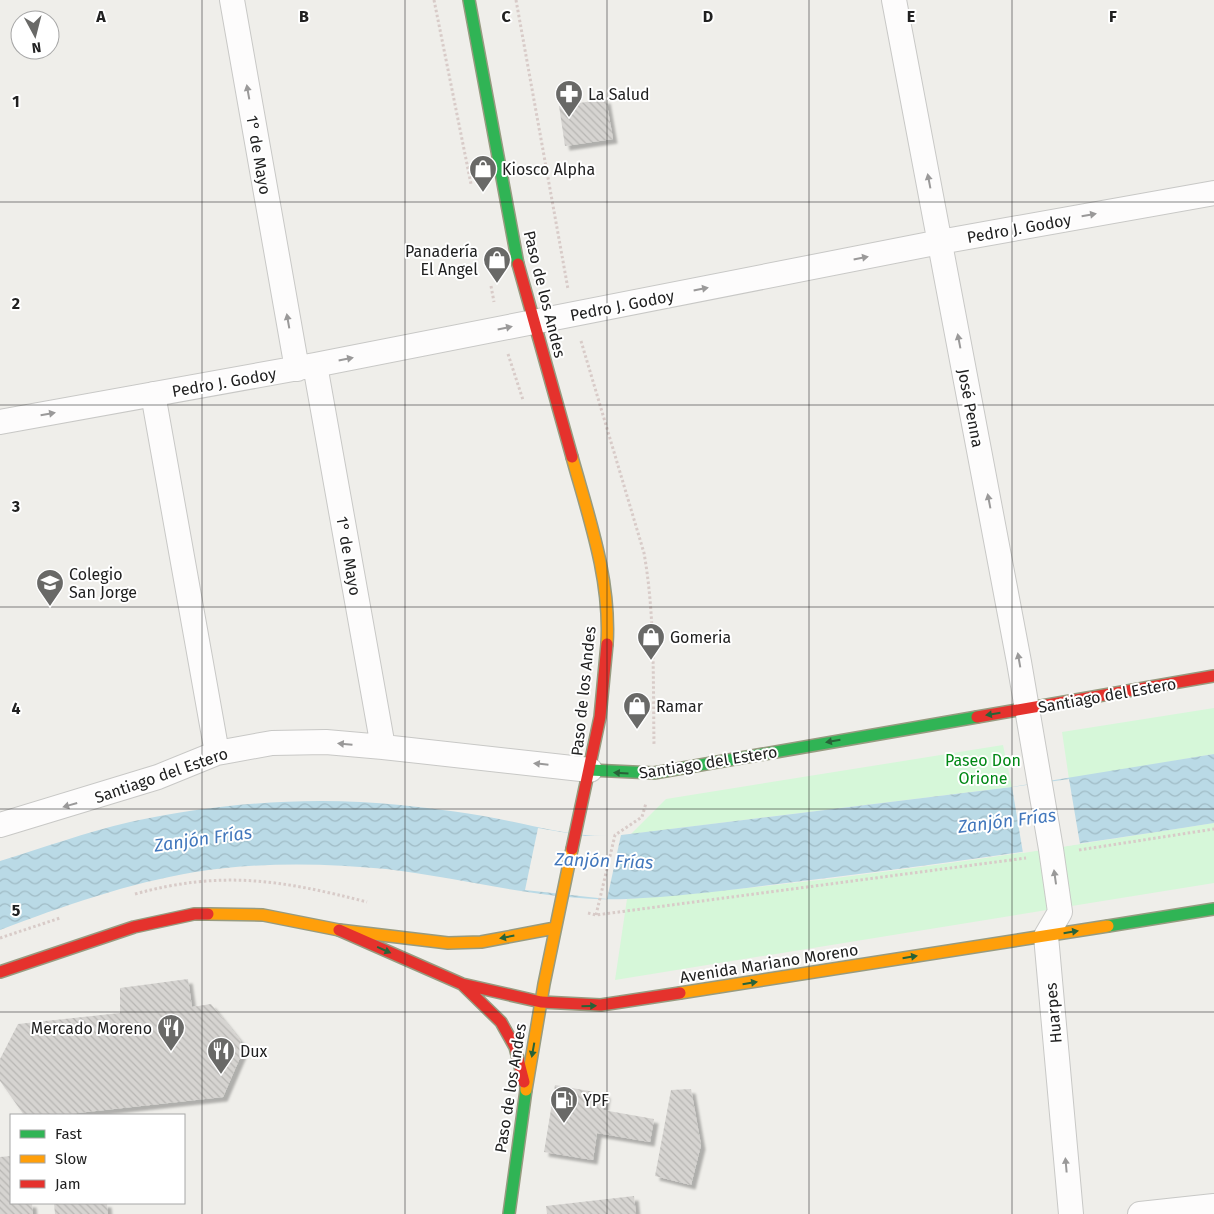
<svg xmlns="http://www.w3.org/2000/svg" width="1214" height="1214" font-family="'Fira Sans',sans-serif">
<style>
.park{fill:#d6f7d9}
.water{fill:url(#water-waves)}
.pier{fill:#efeeea}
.building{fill:url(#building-back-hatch);filter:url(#shadow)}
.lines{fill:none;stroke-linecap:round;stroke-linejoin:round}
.street-casing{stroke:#c8c8c6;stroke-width:26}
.fast-casing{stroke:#979b80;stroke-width:14}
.slow-casing{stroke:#979b80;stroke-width:14}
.jam-casing{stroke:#979b80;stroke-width:14}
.path{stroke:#d8cbc8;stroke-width:3;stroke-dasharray:2.5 2.5;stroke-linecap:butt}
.street{stroke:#fdfcfc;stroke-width:24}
.fast{stroke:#30b455;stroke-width:11}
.slow{stroke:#ff9f0a;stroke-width:11}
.jam{stroke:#e5322d;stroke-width:11}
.oneway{fill:#9a9999}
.oneway2{fill:#286338}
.grid{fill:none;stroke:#212121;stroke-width:1;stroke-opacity:0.55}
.labels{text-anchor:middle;stroke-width:4;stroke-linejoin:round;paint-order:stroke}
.poi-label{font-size:16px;fill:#212121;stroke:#fff;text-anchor:start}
.street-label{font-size:16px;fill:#212121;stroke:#fff}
.park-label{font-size:16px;fill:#018815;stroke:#fff}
.water-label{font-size:18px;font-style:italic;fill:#4277bc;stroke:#fff}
.grid-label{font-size:16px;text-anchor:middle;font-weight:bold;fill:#212121;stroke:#fff;stroke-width:4;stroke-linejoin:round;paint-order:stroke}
</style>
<defs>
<pattern id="water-waves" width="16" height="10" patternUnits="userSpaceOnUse" patternTransform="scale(1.25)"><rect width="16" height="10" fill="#badae6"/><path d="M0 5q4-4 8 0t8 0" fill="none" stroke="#a0bbc5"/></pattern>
<pattern id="building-back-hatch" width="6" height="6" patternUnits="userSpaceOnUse" patternTransform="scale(1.25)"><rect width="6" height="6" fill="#d6d4d1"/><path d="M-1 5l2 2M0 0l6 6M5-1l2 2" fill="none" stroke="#b7b6b3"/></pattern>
<filter id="shadow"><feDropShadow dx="4.5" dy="4.5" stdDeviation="1" flood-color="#0004"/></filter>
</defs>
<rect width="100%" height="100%" fill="#efeeea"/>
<!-- park -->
<path class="park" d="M 1214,708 L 1214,754 L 1069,779 L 1062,732 Z
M 1003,745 L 1012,787 L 631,834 L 666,799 Z
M 1214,823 L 1214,883 L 615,980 L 627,899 C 823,884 1019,854 1214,823 Z"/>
<!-- water -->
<path class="water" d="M 1214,754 L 1214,823 C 1088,843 961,861 835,877 C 765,885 695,896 626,899 C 546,902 465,878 386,869 C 323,863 258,862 195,872 C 129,883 63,906 0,930 L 0,861 C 43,848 86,832 130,822 C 219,803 310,796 400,805 C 436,809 473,813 509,821 C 544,828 576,837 613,836 L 1012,787 Z"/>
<!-- pier -->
<path class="pier" d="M 1069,779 L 1080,844 L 1023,853 L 1012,787 Z
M 538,828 L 585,836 L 621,835 L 607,899 L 525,890 Z"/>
<!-- building -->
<path class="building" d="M 606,99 L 613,139 L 565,146 L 559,106 Z
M 188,979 L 192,1007 L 211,1004 L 240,1040 L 242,1053 L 223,1097 L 59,1115 L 24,1115 L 0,1081 L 0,1059 L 18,1024 L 120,1013 L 120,988 Z
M 555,1085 L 606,1094 L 603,1110 L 654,1119 L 650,1142 L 597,1133 L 593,1160 L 544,1152 Z
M 691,1089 L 701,1145 L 691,1185 L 655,1176 L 671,1090 Z
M 11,1156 L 11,1203 L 32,1203 L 33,1214 L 0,1214 L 0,1157 Z
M 634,1196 L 636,1214 L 547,1214 L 546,1206 Z
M 54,1203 L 107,1203 L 108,1214 L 55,1214 Z"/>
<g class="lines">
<defs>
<path id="street" d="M 232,0 L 297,369
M 894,0 L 1019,662 L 1051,849 L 1060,912 L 1046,936 L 1071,1214
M 315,365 L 383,747
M 153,394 L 217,753
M 0,422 L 315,365 L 940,242 L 1214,193
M 0,825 L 158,777 L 217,753 L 272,743 L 326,742 L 383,747 L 590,770
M 1140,1214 L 1214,1206"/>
<path id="fast" d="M 469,0 L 518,264
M 590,770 L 654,773 L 977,717
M 1108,926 L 1214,909
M 509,1214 L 526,1090"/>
<path id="slow" d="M 572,457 C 589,518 611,580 607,644
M 208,914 L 263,915 L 339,930 L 448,943 L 481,942 L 555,928
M 680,993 L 1108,926
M 526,1090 L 544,984 L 572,849"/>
<path id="jam" d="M 518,264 L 572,457
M 977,717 L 1214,676
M 572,849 L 600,717 L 607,644
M 339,930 L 462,984 L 541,1002 L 601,1005 L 680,993
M 0,972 L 134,927 L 194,914 L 208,914
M 462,984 L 501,1022 L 515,1047 L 524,1082"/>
</defs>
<!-- street casing -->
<use href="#street" class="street-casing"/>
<!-- fast casing -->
<use href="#fast" class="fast-casing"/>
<!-- slow casing -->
<use href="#slow" class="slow-casing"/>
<!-- jam casing -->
<use href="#jam" class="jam-casing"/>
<!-- path -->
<path class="path" d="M 434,0 L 471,184
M 516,0 L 568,289
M 491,286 L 494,302
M 581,341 L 644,553 C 655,615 653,681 654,745
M 508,354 L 523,400
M 1079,850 L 1214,829
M 135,894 C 222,870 281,880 367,902
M 588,913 L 596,915 L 1026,858
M 596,915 L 615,835 L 642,817 L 646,803
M 0,938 L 60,918"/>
<!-- street -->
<use href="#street" class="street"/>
<!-- fast -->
<use href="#fast" class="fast"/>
<!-- slow -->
<use href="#slow" class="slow"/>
<!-- jam -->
<use href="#jam" class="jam"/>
</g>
<!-- one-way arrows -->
<defs><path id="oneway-solid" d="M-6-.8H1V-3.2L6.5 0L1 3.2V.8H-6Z" transform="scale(1.25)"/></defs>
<g class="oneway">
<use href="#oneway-solid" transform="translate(248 92) rotate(-100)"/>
<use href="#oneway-solid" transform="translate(929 181) rotate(-101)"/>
<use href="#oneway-solid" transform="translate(1089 215) rotate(-10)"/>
<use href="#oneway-solid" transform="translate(861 258) rotate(-11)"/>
<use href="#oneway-solid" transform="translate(701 289) rotate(-11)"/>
<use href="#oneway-solid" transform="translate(288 321) rotate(-100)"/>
<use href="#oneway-solid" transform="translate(505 328) rotate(-12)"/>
<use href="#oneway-solid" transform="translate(959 341) rotate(-101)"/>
<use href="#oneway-solid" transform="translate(346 359) rotate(-11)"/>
<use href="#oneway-solid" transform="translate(48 414) rotate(-10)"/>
<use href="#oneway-solid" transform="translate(989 501) rotate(-101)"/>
<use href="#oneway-solid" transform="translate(1019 660) rotate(-100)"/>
<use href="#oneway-solid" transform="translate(345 744) rotate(-175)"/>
<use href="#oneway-solid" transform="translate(541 764) rotate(-174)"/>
<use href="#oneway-solid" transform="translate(70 805) rotate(164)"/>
<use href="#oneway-solid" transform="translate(1055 877) rotate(-98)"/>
<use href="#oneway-solid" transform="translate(1066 1165) rotate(-95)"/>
</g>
<g class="oneway2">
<use href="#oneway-solid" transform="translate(993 714) rotate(171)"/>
<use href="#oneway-solid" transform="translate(833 741) rotate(170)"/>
<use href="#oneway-solid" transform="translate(621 773) rotate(-176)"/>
<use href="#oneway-solid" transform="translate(1071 932) rotate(-9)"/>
<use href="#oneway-solid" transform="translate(507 937) rotate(169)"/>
<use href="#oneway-solid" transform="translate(384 950) rotate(24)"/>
<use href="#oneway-solid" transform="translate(910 957) rotate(-9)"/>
<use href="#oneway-solid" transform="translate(750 983) rotate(-9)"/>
<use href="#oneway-solid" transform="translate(589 1006) rotate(-1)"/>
<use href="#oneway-solid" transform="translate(533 1050) rotate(100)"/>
</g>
<!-- grid -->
<path class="grid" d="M 202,0 L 202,1214M 405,0 L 405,1214M 607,0 L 607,1214M 809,0 L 809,1214M 1012,0 L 1012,1214M 0,202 L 1214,202M 0,405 L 1214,405M 0,607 L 1214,607M 0,809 L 1214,809M 0,1012 L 1214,1012"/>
<!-- icons -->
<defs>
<symbol id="pharmacy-pin" viewBox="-11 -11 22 30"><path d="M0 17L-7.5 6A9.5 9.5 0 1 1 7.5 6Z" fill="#696967" stroke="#fff"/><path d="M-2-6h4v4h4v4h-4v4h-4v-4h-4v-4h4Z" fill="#fff"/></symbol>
<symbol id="shop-pin" viewBox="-11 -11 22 30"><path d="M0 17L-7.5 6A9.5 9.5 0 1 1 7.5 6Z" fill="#696967" stroke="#fff"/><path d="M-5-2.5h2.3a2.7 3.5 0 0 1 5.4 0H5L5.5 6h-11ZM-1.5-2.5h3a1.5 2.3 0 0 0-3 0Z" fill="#fff"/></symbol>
<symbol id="school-pin" viewBox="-11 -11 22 30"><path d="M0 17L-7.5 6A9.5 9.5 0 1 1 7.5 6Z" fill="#696967" stroke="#fff"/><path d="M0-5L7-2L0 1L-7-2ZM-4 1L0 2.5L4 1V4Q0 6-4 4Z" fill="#fff"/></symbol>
<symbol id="restaurant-pin" viewBox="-11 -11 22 30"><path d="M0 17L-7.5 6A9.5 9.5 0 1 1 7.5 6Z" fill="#696967" stroke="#fff"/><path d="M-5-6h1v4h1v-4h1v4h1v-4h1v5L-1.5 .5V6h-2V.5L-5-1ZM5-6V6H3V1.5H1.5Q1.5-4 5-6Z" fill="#fff"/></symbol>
<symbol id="fuel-pin" viewBox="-11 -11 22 30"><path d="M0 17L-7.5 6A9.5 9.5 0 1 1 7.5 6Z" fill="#696967" stroke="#fff"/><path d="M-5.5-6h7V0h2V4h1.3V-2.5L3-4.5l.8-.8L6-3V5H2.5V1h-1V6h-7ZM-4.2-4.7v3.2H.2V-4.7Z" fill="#fff"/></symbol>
</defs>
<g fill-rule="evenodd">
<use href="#pharmacy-pin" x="553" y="78" width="32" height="43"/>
<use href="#shop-pin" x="467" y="153" width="32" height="43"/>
<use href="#shop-pin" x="481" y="244" width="32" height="43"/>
<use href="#school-pin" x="34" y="567" width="32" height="43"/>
<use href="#shop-pin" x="635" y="621" width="32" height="43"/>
<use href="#shop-pin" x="621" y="690" width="32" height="43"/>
<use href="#restaurant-pin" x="155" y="1012" width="32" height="43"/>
<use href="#restaurant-pin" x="205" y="1035" width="32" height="43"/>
<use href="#fuel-pin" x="548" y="1084" width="32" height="43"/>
</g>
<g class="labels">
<!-- poi labels -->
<g class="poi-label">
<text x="588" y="100">La Salud</text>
<text x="502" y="175">Kiosco Alpha</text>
<text x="478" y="257" text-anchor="end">Panadería<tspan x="478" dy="18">El Angel</tspan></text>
<text x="69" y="580">Colegio<tspan x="69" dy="18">San Jorge</tspan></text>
<text x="670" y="643">Gomeria</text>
<text x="656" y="712">Ramar</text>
<text x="152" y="1034" text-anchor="end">Mercado Moreno</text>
<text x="240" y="1057">Dux</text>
<text x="583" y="1106">YPF</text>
</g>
<!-- street labels -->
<g class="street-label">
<text transform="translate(259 155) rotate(80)" y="6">1° de Mayo</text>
<text transform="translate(1019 228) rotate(-10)" y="6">Pedro J. Godoy</text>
<text transform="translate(545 294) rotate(76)" y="6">Paso de los Andes</text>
<text transform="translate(622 305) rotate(-11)" y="6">Pedro J. Godoy</text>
<text transform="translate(224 382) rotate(-10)" y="6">Pedro J. Godoy</text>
<text transform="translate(971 408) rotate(79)" y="6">José Penna</text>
<text transform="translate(349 556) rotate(80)" y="6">1° de Mayo</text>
<text transform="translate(583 691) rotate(-84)" y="6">Paso de los Andes</text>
<text transform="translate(1107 695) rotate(-10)" y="6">Santiago del Estero</text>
<text transform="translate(708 762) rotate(-9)" y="6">Santiago del Estero</text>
<text transform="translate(161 775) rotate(-19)" y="6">Santiago del Estero</text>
<text transform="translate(769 963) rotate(-9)" y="6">Avenida Mariano Moreno</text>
<text transform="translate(1053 1013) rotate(-95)" y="6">Huarpes</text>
<text transform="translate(510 1088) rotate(-81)" y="6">Paso de los Andes</text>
</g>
<!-- park labels -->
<g class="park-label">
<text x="983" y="766">Paseo Don<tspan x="983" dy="18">Orione</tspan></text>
</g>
<!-- water labels -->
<g class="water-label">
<text transform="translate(1007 821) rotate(-7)" y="6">Zanjón Frías</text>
<text transform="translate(203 839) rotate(-8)" y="6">Zanjón Frías</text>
<text transform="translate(604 861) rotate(2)" y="6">Zanjón Frías</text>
</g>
</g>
<g class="grid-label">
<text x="101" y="22">A</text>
<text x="304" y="22">B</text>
<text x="506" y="22">C</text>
<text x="708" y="22">D</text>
<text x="911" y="22">E</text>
<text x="1113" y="22">F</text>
<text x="16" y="107">1</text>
<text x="16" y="309">2</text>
<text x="16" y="512">3</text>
<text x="16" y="714">4</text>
<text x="16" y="916">5</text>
</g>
<!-- legend -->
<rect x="10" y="1114" width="175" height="90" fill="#ffffff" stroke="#a6a6a6"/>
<rect x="20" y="1130" width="25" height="8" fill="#30b455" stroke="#a6a6a6"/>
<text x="55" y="1139" font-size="15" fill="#212121">Fast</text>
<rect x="20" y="1155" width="25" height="8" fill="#ff9f0a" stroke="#a6a6a6"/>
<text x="55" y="1164" font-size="15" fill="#212121">Slow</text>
<rect x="20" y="1180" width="25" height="8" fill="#e5322d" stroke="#a6a6a6"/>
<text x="55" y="1189" font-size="15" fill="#212121">Jam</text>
<!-- north arrow -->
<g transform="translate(35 35) rotate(173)"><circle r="24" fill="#ffffff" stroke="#a6a6a6"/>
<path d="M0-4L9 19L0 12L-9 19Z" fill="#696967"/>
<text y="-8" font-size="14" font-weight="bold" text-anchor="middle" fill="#212121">N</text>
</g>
</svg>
